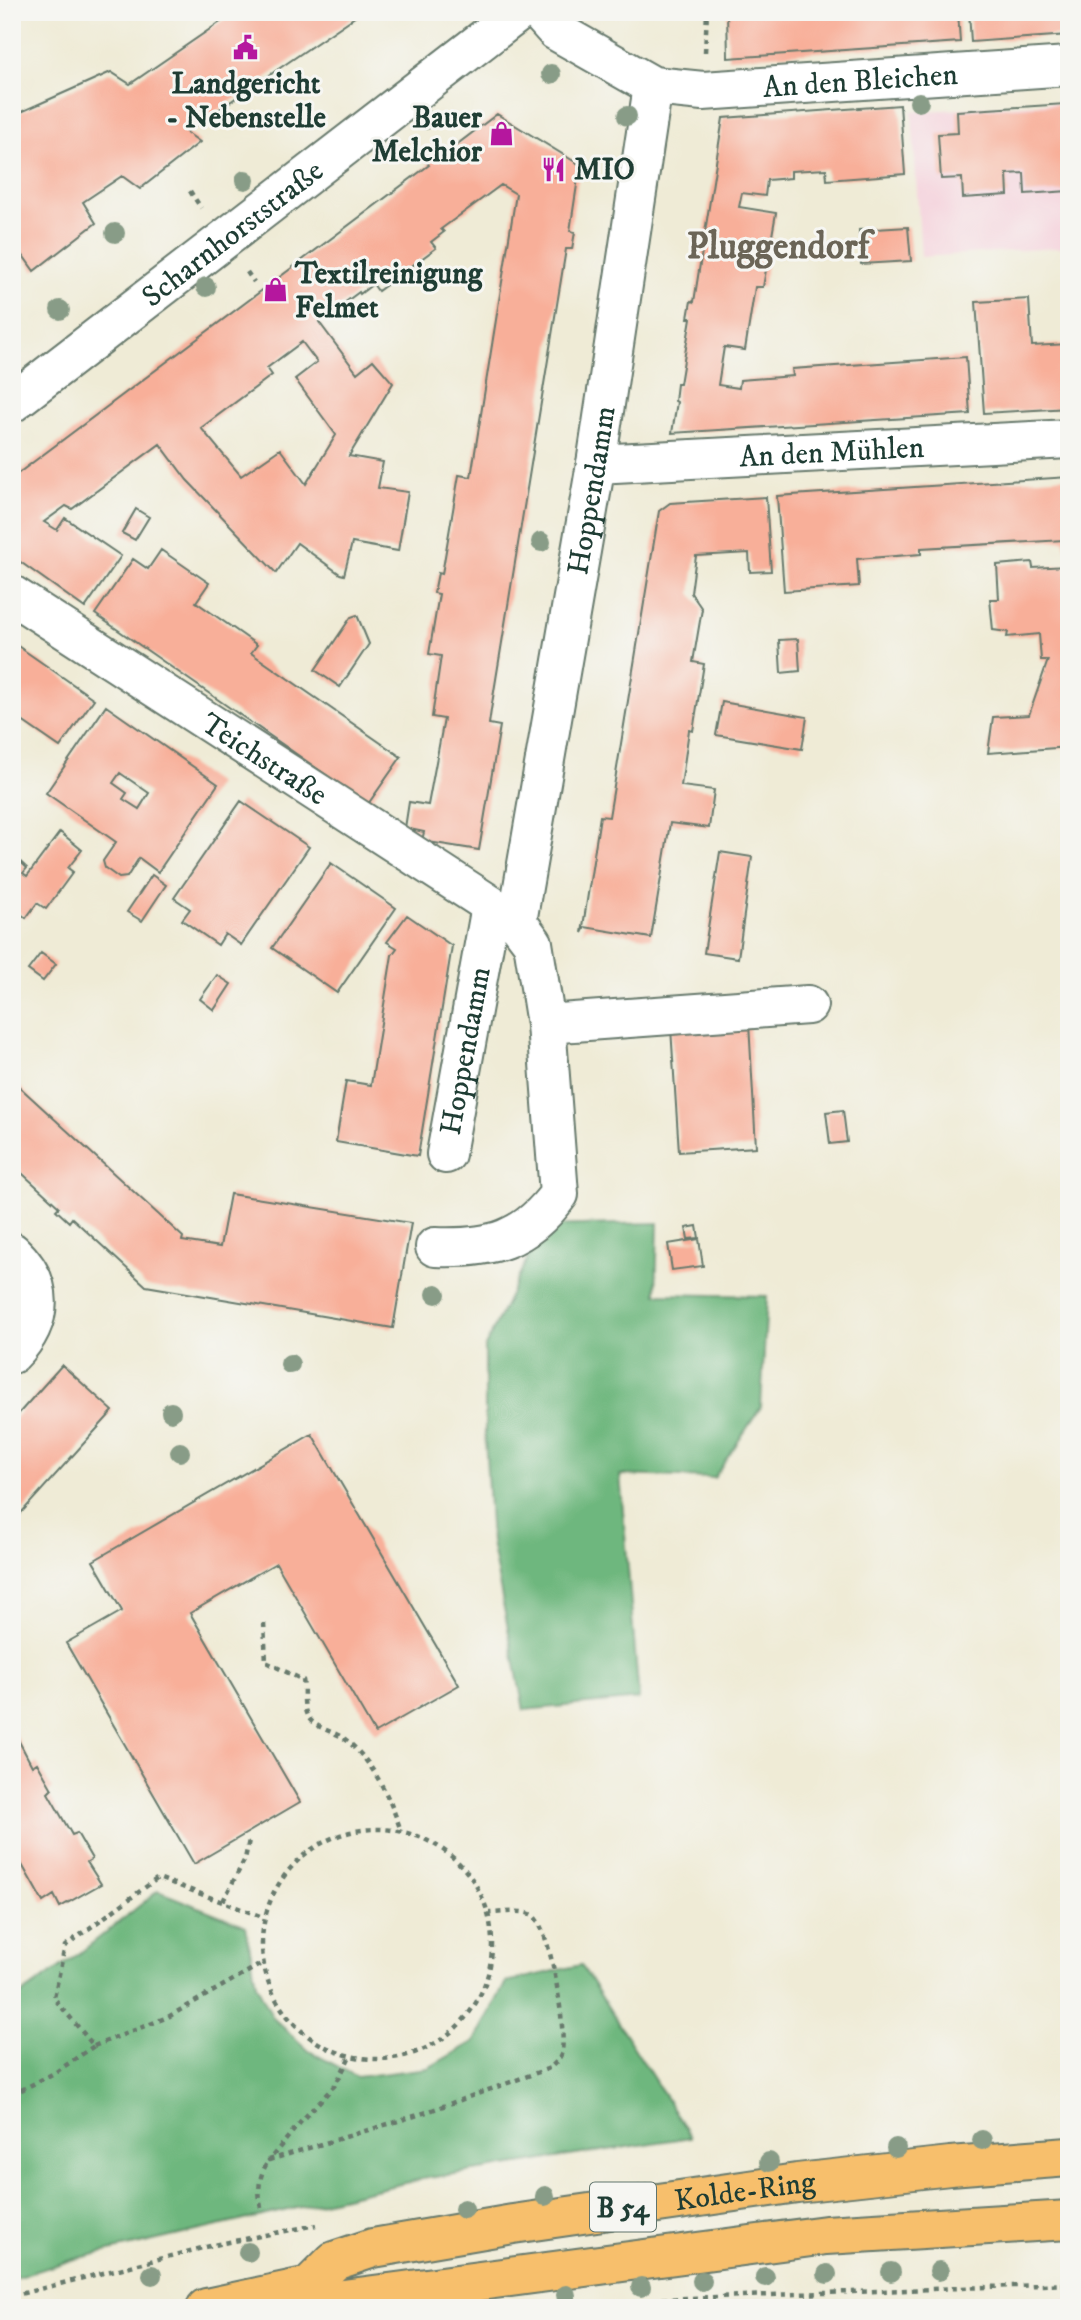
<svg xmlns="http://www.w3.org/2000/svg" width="1081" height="2320" font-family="'IM FELL DW Pica',serif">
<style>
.built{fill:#f5cfda}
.forest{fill:#6eb77e;stroke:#467a59;stroke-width:2}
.building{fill:#f8af99;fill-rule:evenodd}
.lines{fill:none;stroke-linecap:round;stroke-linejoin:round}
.minor-casing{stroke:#687a6d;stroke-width:42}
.major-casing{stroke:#687a6d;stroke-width:42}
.path{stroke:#687a6d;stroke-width:4.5;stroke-dasharray:5 5;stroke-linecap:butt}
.minor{stroke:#fff;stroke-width:38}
.major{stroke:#f7bf6c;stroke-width:38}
.tree{fill:#889c87}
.labels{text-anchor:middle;stroke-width:6;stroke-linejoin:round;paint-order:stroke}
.shield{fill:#f6f6f2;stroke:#60746d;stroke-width:2}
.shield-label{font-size:28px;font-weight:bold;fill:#1f3d34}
.street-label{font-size:30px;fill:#1f3d34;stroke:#f6f6f2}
.poi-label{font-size:30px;font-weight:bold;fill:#1f3d34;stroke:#f6f6f2;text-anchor:start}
.district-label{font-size:37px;font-weight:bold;fill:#6b6557;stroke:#f6f6f2}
</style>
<rect width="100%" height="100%" fill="#f6f6f2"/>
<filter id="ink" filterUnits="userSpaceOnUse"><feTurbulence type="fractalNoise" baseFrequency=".0143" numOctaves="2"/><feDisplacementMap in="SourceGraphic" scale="14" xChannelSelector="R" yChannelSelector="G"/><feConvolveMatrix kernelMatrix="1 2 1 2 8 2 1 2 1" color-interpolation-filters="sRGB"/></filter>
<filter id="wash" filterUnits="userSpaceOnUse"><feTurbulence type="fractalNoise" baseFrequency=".00686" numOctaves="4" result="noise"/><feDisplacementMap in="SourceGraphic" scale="28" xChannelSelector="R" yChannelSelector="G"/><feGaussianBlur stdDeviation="1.57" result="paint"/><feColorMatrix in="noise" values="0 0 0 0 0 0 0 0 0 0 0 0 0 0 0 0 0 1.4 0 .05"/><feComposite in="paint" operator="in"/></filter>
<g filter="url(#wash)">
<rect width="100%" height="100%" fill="#efebd6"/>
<!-- built -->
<path class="built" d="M 1067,102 L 1069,123 L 1069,247 L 921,257 L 912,112 Z
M 1069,2300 L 1069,2308 L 754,2308 L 796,2306 Z"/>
<!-- forest -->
<path class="forest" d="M 658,1223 L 656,1294 L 767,1296 L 761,1407 L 714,1478 L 620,1475 L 639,1699 L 524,1710 L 491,1542 L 485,1437 L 485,1347 L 543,1226 Z
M 158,1891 L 246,1926 L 256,1984 L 273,2018 L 309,2051 L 357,2077 L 428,2068 L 475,2041 L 506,1982 L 581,1965 L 691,2137 L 422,2179 L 75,2259 L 12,2279 L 12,2001 L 80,1953 Z"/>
<g id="blocks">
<!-- building -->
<path class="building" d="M 235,12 L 362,12 L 186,132 L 200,142 L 140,189 L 122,176 L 83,202 L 96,223 L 34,271 L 17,247 L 12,250 L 12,116 L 111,72 L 130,84 Z
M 727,12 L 958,12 L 960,42 L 728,58 Z
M 969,12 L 1069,12 L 1069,35 L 971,42 Z
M 1065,104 L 1066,125 L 1069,125 L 1069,191 L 1025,194 L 1024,173 L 1007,174 L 1008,195 L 963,198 L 962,178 L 941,179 L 938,134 L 958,133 L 957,111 Z
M 900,105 L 905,174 L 827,180 L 826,169 L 791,171 L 791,178 L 767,180 L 765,196 L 742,193 L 739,207 L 776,213 L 763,287 L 755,287 L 745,350 L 724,347 L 718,385 L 739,388 L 740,380 L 793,376 L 792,369 L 966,357 L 970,414 L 672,433 L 677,402 L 675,401 L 677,384 L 680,384 L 691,318 L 688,318 L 691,301 L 694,302 L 723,118 Z
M 497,114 L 580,165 L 570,231 L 575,232 L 572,249 L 566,249 L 491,710 L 489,724 L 500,726 L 479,850 L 422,841 L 424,832 L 405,828 L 409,802 L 428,805 L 444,719 L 432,717 L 441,656 L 429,654 L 439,594 L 434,593 L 438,573 L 442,574 L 459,475 L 471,477 L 516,194 L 501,185 L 441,229 L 444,232 L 431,242 L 436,248 L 378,291 L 373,284 L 360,294 L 359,292 L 319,322 L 357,373 L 373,360 L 393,383 L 349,456 L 383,462 L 378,488 L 408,492 L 398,551 L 352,543 L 344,575 L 340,574 L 297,543 L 276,573 L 187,480 L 160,444 L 72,509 L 66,506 L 44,522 L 57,530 L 65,518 L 121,556 L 85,608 L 12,556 L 12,478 L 429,165 L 426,161 L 440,151 L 443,155 ZM 302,342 L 317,362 L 295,379 L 336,435 L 306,484 L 280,449 L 241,476 L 201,428 L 272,375 L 267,368 Z
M 908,227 L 911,261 L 861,264 L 859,230 Z
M 1029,299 L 1032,346 L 1069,344 L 1069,408 L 984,413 L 976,302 Z
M 1069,477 L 1069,547 L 1065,547 L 1064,540 L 921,548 L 921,554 L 857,559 L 859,586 L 784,591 L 777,496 Z
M 766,497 L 771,571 L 750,572 L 749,553 L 696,556 L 691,593 L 702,609 L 693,662 L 704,664 L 693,731 L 689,730 L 681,786 L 714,790 L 709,828 L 670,823 L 651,938 L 585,927 L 582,933 L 600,816 L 609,817 L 659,511 L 670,503 Z
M 136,509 L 149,517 L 135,540 L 122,533 Z
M 161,550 L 209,583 L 196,602 L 257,645 L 251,653 L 401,757 L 368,804 L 95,614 L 133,559 L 148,569 Z
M 1032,562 L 1033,568 L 1066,566 L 1069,597 L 1069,747 L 988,753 L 993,717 L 1029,715 L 1048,660 L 1041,660 L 1039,634 L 1007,637 L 1008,632 L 993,630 L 990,599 L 999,599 L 997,565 Z
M 357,615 L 369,644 L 340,687 L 315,670 L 351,617 Z
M 798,639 L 800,671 L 781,673 L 779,640 Z
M 12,642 L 94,699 L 60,747 L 12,714 Z
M 722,702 L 807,717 L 802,749 L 716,735 Z
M 106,706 L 218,784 L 158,872 L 139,858 L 127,877 L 119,878 L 105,868 L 103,861 L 116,842 L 46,793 ZM 120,773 L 149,793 L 139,809 L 123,799 L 127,793 L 113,783 Z
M 241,801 L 309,847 L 241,945 L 225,934 L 218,945 L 182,920 L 190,909 L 174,898 Z
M 60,832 L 82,850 L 68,868 L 73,872 L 46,909 L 37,903 L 26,918 L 12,907 L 12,840 L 19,844 L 12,854 L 27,868 L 23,873 L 27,876 Z
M 720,852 L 752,857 L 738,958 L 704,953 Z
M 331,863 L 396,908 L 337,993 L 272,948 Z
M 152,875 L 166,885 L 142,921 L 127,912 Z
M 407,915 L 452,946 L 418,1156 L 336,1142 L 346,1081 L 371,1085 L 392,955 L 397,948 L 387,942 Z
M 41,953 L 56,964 L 43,981 L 28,970 Z
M 217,975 L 231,984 L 214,1010 L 200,999 Z
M 749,1023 L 756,1147 L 679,1152 L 671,1028 Z
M 12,1080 L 183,1237 L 182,1241 L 220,1247 L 230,1194 L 411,1223 L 393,1328 L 146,1286 L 72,1218 L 69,1222 L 56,1210 L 59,1207 L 12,1164 Z
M 843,1110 L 847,1142 L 830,1144 L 826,1112 Z
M 697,1226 L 699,1238 L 688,1239 L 686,1228 Z
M 699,1239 L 703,1266 L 672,1270 L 668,1244 Z
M 62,1365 L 113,1411 L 12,1523 L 12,1421 Z
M 312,1434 L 459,1685 L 375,1733 L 276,1563 L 190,1613 L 300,1802 L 194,1864 L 66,1643 L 122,1611 L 93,1561 Z
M 12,1728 L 32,1766 L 37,1763 L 52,1789 L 48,1793 L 72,1835 L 77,1833 L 92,1859 L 87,1862 L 101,1884 L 60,1907 L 54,1895 L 43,1902 L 12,1847 Z"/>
</g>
</g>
<g filter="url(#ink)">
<use href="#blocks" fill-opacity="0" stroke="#687a6d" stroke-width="2"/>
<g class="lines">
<defs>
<g id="minor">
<path id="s1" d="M 539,12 L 556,31 L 653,86 L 703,91 L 1069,66"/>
<path id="s2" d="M 12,403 L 519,12"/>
<path id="s3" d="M 596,464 L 1069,439"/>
<path id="s4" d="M 12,595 L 517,922"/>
<path d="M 546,1024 L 808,1005"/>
<path id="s5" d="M 446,1154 L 491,906"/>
<path id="s6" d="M 435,1247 C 490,1249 525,1241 559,1194 L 546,1024 L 533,943 L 517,922 L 596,464 L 653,86"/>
<path d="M 12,1252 C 46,1284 44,1321 12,1354"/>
</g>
<g id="major">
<path d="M 309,2286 L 336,2300 L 826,2235 L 1069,2220"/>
<path id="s7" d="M 206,2308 L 309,2286 L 334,2261 L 373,2248 L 513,2224 L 797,2183 L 950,2166 L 1069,2157"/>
</g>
</defs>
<!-- minor casing -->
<use href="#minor" class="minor-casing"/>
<!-- major casing -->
<use href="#major" class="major-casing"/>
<!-- path -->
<path class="path" d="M 705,52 L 707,12
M 190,191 L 201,208
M 247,272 L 254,282
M 264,1623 L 266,1662 L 303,1680 C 305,1691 302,1708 308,1717 C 316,1729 334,1731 345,1739 C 373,1761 390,1798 401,1831
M262 1944a115 115 0 1 1 230 0a115 115 0 1 1-230 0Z
M 223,1901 L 245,1859 L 249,1840
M 94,2046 L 168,2017 L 261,1964
M 349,2058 L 336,2084 L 304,2118 L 269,2160 L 418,2115 L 550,2068 C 555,2063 561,2058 562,2051 C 566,2028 551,1927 532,1915 C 522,1909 500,1913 489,1913
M 12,2095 L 56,2072 L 94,2046 L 54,1998 L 65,1946 L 158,1878 L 263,1917
M 261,2208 C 258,2190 258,2176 269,2160
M 12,2296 L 214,2245 L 316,2225
M 662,2299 L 1069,2284"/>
<!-- minor -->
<use href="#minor" class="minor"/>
<!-- major -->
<use href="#major" class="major"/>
</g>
<!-- trees -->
<g class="tree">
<circle cx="551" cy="74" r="10"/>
<circle cx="919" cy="102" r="10"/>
<circle cx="627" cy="116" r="10"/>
<circle cx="426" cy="120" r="10"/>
<circle cx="245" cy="180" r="10"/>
<circle cx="115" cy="233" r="10"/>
<circle cx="206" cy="287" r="10"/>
<circle cx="60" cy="310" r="10"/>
<circle cx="541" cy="542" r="10"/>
<circle cx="436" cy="1294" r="10"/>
<circle cx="290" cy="1364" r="10"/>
<circle cx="171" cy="1412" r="10"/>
<circle cx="180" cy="1452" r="10"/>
<circle cx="982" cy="2140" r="10"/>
<circle cx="896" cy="2148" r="10"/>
<circle cx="769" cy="2162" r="10"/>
<circle cx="545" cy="2196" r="10"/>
<circle cx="464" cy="2209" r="10"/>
<circle cx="248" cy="2252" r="10"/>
<circle cx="939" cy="2271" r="10"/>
<circle cx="891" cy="2272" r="10"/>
<circle cx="827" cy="2274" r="10"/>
<circle cx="152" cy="2275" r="10"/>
<circle cx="765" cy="2277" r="10"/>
<circle cx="702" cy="2281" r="10"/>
<circle cx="641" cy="2287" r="10"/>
<circle cx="566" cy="2295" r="10"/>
</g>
</g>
<!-- icons -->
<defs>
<symbol id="civic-bare" viewBox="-9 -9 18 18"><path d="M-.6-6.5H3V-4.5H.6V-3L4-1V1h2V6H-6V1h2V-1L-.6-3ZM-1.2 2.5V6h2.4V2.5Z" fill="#b5179e" stroke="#f6f6f2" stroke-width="2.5" paint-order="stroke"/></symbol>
<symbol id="shop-bare" viewBox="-9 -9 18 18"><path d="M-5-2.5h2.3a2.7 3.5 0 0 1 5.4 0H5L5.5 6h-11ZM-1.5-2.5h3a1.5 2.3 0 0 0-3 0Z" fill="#b5179e" stroke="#f6f6f2" stroke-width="2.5" paint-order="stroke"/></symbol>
<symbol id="restaurant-bare" viewBox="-9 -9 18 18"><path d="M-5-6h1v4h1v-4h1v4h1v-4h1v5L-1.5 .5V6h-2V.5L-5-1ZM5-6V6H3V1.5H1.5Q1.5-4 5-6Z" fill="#b5179e" stroke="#f6f6f2" stroke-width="2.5" paint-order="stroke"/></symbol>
</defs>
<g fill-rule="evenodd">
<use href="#civic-bare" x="228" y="30" width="35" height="35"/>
<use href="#shop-bare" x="484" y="116" width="35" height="35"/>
<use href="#restaurant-bare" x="536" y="152" width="35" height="35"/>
<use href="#shop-bare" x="258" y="272" width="35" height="35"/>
</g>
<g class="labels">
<!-- shield labels -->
<rect class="shield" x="590" y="2182.5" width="66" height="49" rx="5"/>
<g class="shield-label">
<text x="623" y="2217">B 54</text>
</g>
<!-- street labels -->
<g class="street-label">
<text dy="10" stroke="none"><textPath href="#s1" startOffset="345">An den Bleichen</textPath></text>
<text dy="10" stroke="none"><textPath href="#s2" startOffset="278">Scharnhorststraße</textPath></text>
<text dy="10" stroke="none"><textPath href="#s3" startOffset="236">An den Mühlen</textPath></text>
<text dy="10" stroke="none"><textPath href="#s6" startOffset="859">Hoppendamm</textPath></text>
<text dy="10" stroke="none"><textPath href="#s4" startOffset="301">Teichstraße</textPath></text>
<text dy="10" stroke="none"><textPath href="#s5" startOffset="105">Hoppendamm</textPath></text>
<text dy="10" stroke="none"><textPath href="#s7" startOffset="558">Kolde-Ring</textPath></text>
</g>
<!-- poi labels -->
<g class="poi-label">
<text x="246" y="93" text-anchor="middle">Landgericht<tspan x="246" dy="34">- Nebenstelle</tspan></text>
<text x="482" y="127" text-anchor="end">Bauer<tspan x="482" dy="34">Melchior</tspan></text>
<text x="574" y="179">MIO</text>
<text x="295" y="283">Textilreinigung<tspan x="295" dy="34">Felmet</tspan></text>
</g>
<!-- district labels -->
<g class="district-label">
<text x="778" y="258">Pluggendorf</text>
</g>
</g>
<!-- margin -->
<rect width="1081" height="2320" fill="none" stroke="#f6f6f2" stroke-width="42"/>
</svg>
